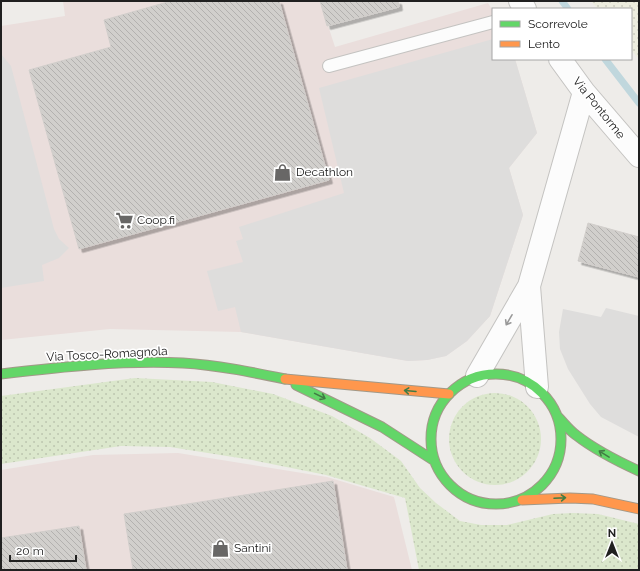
<svg xmlns="http://www.w3.org/2000/svg" width="640" height="571" font-family="Raleway,sans-serif">
<style>
.commercial{fill:#eadedc}
.farmland{fill:url(#farmland-dots)}
.grass{fill:url(#grass-dots)}
.parking{fill:#dedddc}
.lines{fill:none;stroke-linecap:round;stroke-linejoin:round}
.stream{stroke:#c0d7dd;stroke-width:7}
.building{fill:url(#building-back-hatch);stroke:#d1cecb;filter:url(#shadow)}
.lane-casing{stroke:#c4c3c1;stroke-width:14}
.street-casing{stroke:#c4c3c1;stroke-width:24}
.fast-casing{stroke:#a29988;stroke-width:11}
.slow-casing{stroke:#a29988;stroke-width:11}
.lane{stroke:#fcfcfc;stroke-width:12}
.street{stroke:#fcfcfc;stroke-width:22}
.fast{stroke:#63d668;stroke-width:9}
.slow{stroke:#ff974d;stroke-width:9}
.oneway{stroke:#999}
.oneway2{stroke:#427b44}
.labels{text-anchor:middle;stroke-width:3.5;stroke-linejoin:round;paint-order:stroke}
.street-label{font-size:12px;fill:#202020;stroke:#fff}
.poi-label{font-size:12px;fill:#202020;stroke:#fff;text-anchor:start}
</style>
<defs>
<pattern id="farmland-dots" width="8" height="8" patternUnits="userSpaceOnUse"><rect width="8" height="8" fill="#ececde"/><path d="M2 2h.1M6 6h.1" fill="none" stroke="#cacabe" stroke-width="1.8" stroke-linecap="round"/></pattern>
<pattern id="grass-dots" width="8" height="8" patternUnits="userSpaceOnUse"><rect width="8" height="8" fill="#dbe7cc"/><path d="M2 2h.1M6 6h.1" fill="none" stroke="#bcc6af" stroke-width="1.8" stroke-linecap="round"/></pattern>
<pattern id="building-back-hatch" width="6" height="6" patternUnits="userSpaceOnUse"><rect width="6" height="6" fill="#d1cfcc"/><path d="M-1 5l2 2M0 0l6 6M5-1l2 2" fill="none" stroke="#b3b1af"/></pattern>
<filter id="shadow"><feDropShadow dx="3.5" dy="3.5" stdDeviation="0" flood-color="#0004"/></filter>
</defs>
<rect width="100%" height="100%" fill="#eeece9"/>
<!-- commercial -->
<path class="commercial" d="M 63,1 L 320,1 L 335,47 L 488,3 L 493,11 L 493,59 L 515,59 L 537,133 L 509,168 L 523,215 L 490,316 L 467,341 L 446,356 L 427,360 L 408,361 L 241,332 L 110,329 L 1,340 L 1,26 L 65,16 Z
M 178,453 L 327,477 L 394,497 L 412,570 L 1,570 L 1,470 L 93,455 Z"/>
<!-- farmland -->
<path class="farmland" d="M 591,1 L 639,1 L 639,59 L 631,50 L 631,9 L 598,9 Z"/>
<!-- grass -->
<path class="grass" d="M 135,378 L 212,382 L 273,394 L 332,416 L 370,438 L 401,461 L 420,488 L 436,503 L 460,521 L 481,525 L 507,525 L 553,514 L 573,513 L 598,514 L 639,524 L 639,570 L 419,570 L 405,498 L 326,475 L 252,460 L 170,447 L 121,446 L 1,464 L 1,396 Z
M449 439a46 46 0 1 1 92 0a46 46 0 1 1-92 0Z"/>
<!-- parking -->
<path class="parking" d="M 493,39 L 493,59 L 515,59 L 537,133 L 509,168 L 523,215 L 490,316 L 467,341 L 446,356 L 427,360 L 408,361 L 241,332 L 235,307 L 218,311 L 207,271 L 243,262 L 236,241 L 243,239 L 239,227 L 344,193 L 319,88 Z
M 1,54 L 11,66 L 54,229 L 59,239 L 69,248 L 59,258 L 42,265 L 44,281 L 1,288 Z
M 606,308 L 639,316 L 639,437 L 601,417 L 590,404 L 568,369 L 560,349 L 559,332 L 563,309 L 601,317 Z"/>
<g class="lines">
<!-- stream -->
<path class="stream" d="M 562,1 L 568,9
M 605,59 L 639,103"/>
</g>
<!-- building -->
<path class="building" d="M 171,1 L 279,1 L 329,180 L 79,249 L 29,70 L 111,47 L 104,20 Z
M 320,1 L 398,1 L 399,7 L 327,26 Z
M 588,223 L 639,237 L 639,277 L 578,261 Z
M 333,481 L 347,570 L 133,570 L 124,514 Z
M 79,526 L 86,570 L 1,570 L 1,538 Z"/>
<g class="lines">
<defs>
<path id="lane" d="M 329,66 L 493,22"/>
<path id="street" d="M 520,1 L 525,9
M 560,59 L 584,92 L 639,156
M 529,286 L 537,387
M 477,376 L 529,286 L 584,92"/>
<path id="fast" d="M431 439a65 65 0 1 1 130 0a65 65 0 1 1-130 0Z
M 1,374 C 61,367 122,360 183,363 C 217,365 251,372 285,379
M 296,385 L 382,427 L 433,460
M 558,417 C 564,423 569,430 576,435 C 595,450 617,461 639,471"/>
<path id="slow" d="M 285,379 L 449,394
M 522,500 L 570,498 L 593,499 L 639,509"/>
</defs>
<!-- lane casing -->
<use href="#lane" class="lane-casing"/>
<!-- street casing -->
<use href="#street" class="street-casing"/>
<!-- fast casing -->
<use href="#fast" class="fast-casing"/>
<!-- slow casing -->
<use href="#slow" class="slow-casing"/>
<!-- lane -->
<use href="#lane" class="lane"/>
<!-- street -->
<use href="#street" class="street"/>
<!-- fast -->
<use href="#fast" class="fast"/>
<!-- slow -->
<use href="#slow" class="slow"/>
</g>
<!-- one-way arrows -->
<defs><path id="oneway-shaft" d="M-6 0H5M1.5-3L5.5 0L1.5 3" fill="none" stroke-width="1.6" stroke-linecap="round" stroke-linejoin="round"/></defs>
<use class="oneway" href="#oneway-shaft" transform="translate(509 320) rotate(120)"/>
<g class="oneway2">
<use href="#oneway-shaft" transform="translate(410 391) rotate(-175)"/>
<use href="#oneway-shaft" transform="translate(320 396) rotate(26)"/>
<use href="#oneway-shaft" transform="translate(604 454) rotate(-148)"/>
<use href="#oneway-shaft" transform="translate(560 498) rotate(-3)"/>
</g>
<!-- icons -->
<defs>
<symbol id="shop-bare" viewBox="-9 -9 18 18"><path d="M-5-2.5h2.3a2.7 3.5 0 0 1 5.4 0H5L5.5 6h-11ZM-1.5-2.5h3a1.5 2.3 0 0 0-3 0Z" fill="#686766" stroke="#fff" stroke-width="2.5" paint-order="stroke"/></symbol>
<symbol id="supermarket-bare" viewBox="-9 -9 18 18"><path d="M-6-5.5h2.5l.6 2H6L4.5 2H-2.5L-4.4-4H-6ZM-1.5 3.2a1.3 1.3 0 1 0 .1 0ZM3 3.2a1.3 1.3 0 1 0 .1 0Z" fill="#686766" stroke="#fff" stroke-width="2.5" paint-order="stroke"/></symbol>
</defs>
<g fill-rule="evenodd">
<use href="#shop-bare" x="270" y="160" width="25" height="25"/>
<use href="#supermarket-bare" x="112" y="208" width="25" height="25"/>
<use href="#shop-bare" x="208" y="536" width="25" height="25"/>
</g>
<g class="labels">
<!-- street labels -->
<g class="street-label">
<text transform="translate(599 108) rotate(51)" y="4">Via Pontorme</text>
<text transform="translate(107 354) rotate(-3)" y="4">Via Tosco-Romagnola</text>
</g>
<!-- poi labels -->
<g class="poi-label">
<text x="296" y="176">Decathlon</text>
<text x="137" y="224">Coop.fi</text>
<text x="234" y="552">Santini</text>
</g>
</g>
<!-- border -->
<rect width="640" height="571" fill="none" stroke="#202020" stroke-width="4"/>
<!-- legend -->
<rect x="492" y="8" width="140" height="52" fill="#ffffff" stroke="#a6a6a6"/>
<rect x="500" y="21" width="20" height="6" fill="#63d668" stroke="#a6a6a6"/>
<text x="528" y="28" font-size="12" fill="#202020">Scorrevole</text>
<rect x="500" y="41" width="20" height="6" fill="#ff974d" stroke="#a6a6a6"/>
<text x="528" y="48" font-size="12" fill="#202020">Lento</text>
<!-- north arrow -->
<g transform="translate(612 543)" stroke="#ffffff" stroke-width="3" paint-order="stroke">
<path d="M0-3L7 15L0 10L-7 15Z" fill="#202020"/>
<text y="-6" font-size="11" font-weight="bold" text-anchor="middle" fill="#202020">N</text>
</g>
<!-- scale -->
<path d="M10 555v6h66v-6" fill="none" stroke="#202020" stroke-width="2"/>
<text x="16" y="555" font-size="12" fill="#202020" stroke="#ffffff" stroke-width="3" paint-order="stroke">20 m</text>
</svg>
